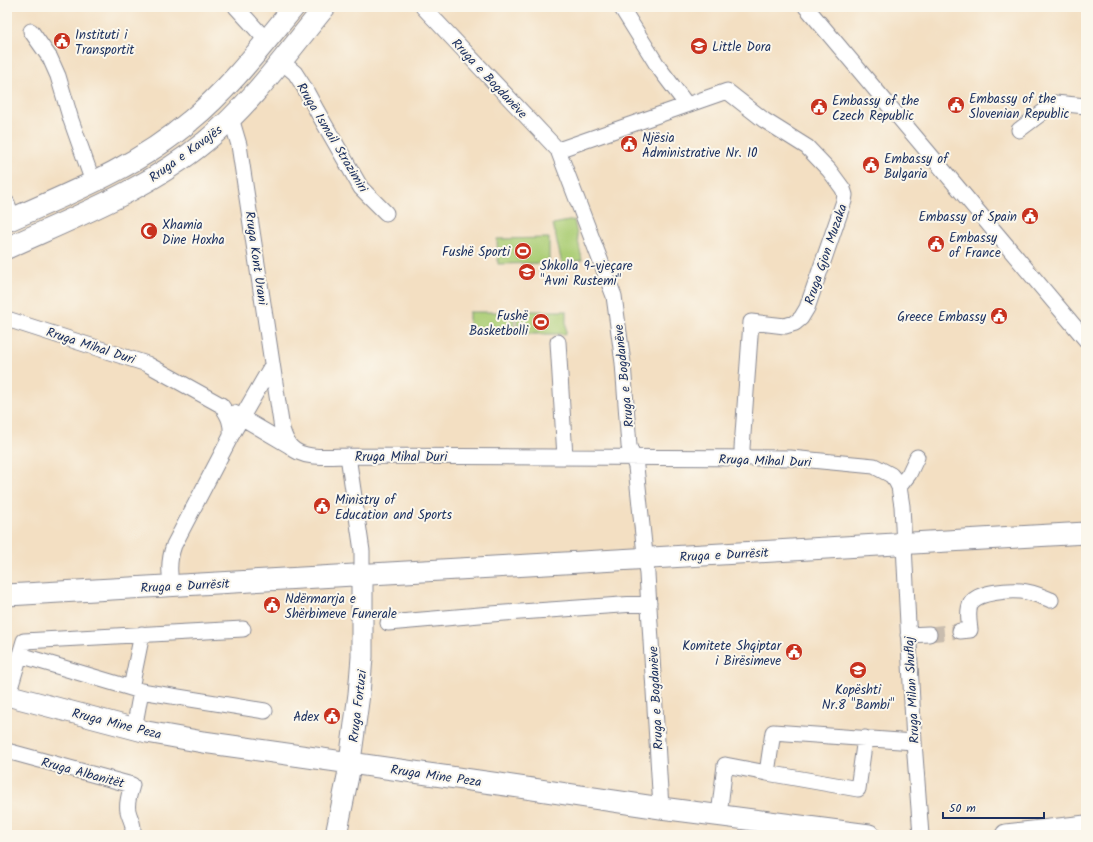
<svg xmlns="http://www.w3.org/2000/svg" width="1093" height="842" font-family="Kalam,sans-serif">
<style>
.green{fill:#abcd75;stroke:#637e6a}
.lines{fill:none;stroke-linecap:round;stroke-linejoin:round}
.street-tunnel{stroke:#c8bcae;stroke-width:15;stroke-dasharray:15 8;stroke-linecap:butt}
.street-casing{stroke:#878790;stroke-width:17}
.secondary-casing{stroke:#878790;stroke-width:23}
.street{stroke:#fff;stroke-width:15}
.secondary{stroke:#fff;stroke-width:21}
.labels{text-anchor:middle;stroke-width:4;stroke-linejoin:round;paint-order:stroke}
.poi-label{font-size:13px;fill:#1b2f5e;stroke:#fbf7ec;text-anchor:start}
.street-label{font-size:13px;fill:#1b2f5e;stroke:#fbf7ec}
</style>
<rect width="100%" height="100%" fill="#fbf7ec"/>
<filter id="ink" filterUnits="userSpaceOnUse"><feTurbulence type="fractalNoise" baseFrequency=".025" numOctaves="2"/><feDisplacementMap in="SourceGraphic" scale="8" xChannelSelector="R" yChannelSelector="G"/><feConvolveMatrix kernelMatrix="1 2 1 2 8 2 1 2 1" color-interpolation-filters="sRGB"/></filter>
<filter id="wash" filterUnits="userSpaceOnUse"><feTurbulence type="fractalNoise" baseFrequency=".012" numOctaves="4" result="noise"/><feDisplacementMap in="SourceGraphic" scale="16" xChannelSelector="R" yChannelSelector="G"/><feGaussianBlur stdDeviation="0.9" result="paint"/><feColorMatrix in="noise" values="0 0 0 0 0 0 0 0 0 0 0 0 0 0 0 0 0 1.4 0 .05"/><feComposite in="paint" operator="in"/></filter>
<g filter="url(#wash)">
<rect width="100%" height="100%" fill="#f3dfc2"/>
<!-- green -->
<path class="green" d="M 574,220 L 582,260 L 562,264 L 553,224 Z
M 549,238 L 549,263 L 498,264 L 497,239 Z
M 517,311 L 566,311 L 566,334 L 517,334 Z
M 469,312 L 514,312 L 514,334 L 469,334 Z"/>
</g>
<g filter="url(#ink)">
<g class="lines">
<!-- street-tunnel -->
<path class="street-tunnel" d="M 929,634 L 960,631"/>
<defs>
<path id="street" d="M 236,7 L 266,40
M 423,7 L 558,150 L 614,296 L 623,363 L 629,446 L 636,467 L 647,574 L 661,808
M 621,7 L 659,68 L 687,105
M 806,7 L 1086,340
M 31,31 L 50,58 L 58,76 L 71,120 L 93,182
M 281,61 L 295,73 L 304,87 L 317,111 L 361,188 L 386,213
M 231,118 L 239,145 L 282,429 C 284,435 286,442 291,447 C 303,460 331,456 348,456 L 790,458 L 874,466 L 891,475 L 896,481 L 899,487 L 902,506 L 914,742 L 921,835
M 1019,130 L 1055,103 L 1086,106
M 558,150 L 727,91 L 764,120 L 807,147 L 829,170 L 843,189 L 845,195 L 844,201 L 807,308 L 801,318 L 795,323 L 785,326 L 751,322 L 742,448 L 743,458
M 7,203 L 13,219
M 7,319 L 147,364 L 221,405 C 229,416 232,423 231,436 L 174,545 C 170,556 169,563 170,574
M 558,342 L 565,457
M 234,413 L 290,446
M 231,436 L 272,365
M 348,456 L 362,551 L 362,575
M 899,487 L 909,474 L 917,457
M 388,623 L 491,614 L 649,603
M 960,631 L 970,630 C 969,622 967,610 971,603 C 978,592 1009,590 1021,591 C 1032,592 1041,596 1051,600
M 908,635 L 929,634
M 20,655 L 141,691 L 265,711
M 131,688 L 142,634
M 8,695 L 24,641 L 243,629
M 134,729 L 141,691
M 7,751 L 132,785 C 130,793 126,802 128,811 C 130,820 135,824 132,835
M 767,773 L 858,789 L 865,738
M 719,815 L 725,765 L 767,773 L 773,732 L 914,742"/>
<path id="secondary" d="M 7,221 C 70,193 137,167 190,121 C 230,88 261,47 294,7
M 7,248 C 75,217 148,189 206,141 C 252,103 287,53 325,7
M 7,595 L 1086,533
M 7,695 L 147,732 L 203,742 L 499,784 L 661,808 L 869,835
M 336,835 L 348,776 L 359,694 L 362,657 L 362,575
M 1006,835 L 1086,826"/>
</defs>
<!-- street casing -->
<use href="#street" class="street-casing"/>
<!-- secondary casing -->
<use href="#secondary" class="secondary-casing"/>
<!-- street -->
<use href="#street" class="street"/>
<!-- secondary -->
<use href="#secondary" class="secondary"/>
</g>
</g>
<!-- icons -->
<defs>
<symbol id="civic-disc" viewBox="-11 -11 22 22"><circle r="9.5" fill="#c8321e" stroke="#fbf7ec"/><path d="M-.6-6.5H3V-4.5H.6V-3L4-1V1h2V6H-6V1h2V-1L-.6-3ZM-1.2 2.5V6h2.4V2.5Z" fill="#fff"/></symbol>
<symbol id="school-disc" viewBox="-11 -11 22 22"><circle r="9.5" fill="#c8321e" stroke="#fbf7ec"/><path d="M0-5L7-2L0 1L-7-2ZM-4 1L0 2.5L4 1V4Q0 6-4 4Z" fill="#fff"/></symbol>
<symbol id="mosque-disc" viewBox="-11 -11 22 22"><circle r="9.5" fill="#c8321e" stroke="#fbf7ec"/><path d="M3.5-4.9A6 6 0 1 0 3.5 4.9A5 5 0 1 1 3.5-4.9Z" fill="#fff"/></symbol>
<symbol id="stadium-disc" viewBox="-11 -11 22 22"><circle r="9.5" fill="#c8321e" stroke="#fbf7ec"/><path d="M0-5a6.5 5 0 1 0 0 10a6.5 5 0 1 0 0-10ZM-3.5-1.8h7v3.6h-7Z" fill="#fff"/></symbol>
</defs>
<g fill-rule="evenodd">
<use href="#civic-disc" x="52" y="31" width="20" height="20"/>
<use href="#school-disc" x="689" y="36" width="20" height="20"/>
<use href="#civic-disc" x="946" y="95" width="20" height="20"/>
<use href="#civic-disc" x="809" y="97" width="20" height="20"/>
<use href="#civic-disc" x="619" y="134" width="20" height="20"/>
<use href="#civic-disc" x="861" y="155" width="20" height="20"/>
<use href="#civic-disc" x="1020" y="206" width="20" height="20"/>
<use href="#mosque-disc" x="139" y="221" width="20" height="20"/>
<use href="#civic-disc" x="926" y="234" width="20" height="20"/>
<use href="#stadium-disc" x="513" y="241" width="20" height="20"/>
<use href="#school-disc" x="517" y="262" width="20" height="20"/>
<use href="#civic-disc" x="989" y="306" width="20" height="20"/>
<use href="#stadium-disc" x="531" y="312" width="20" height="20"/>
<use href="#civic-disc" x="312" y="496" width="20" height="20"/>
<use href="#civic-disc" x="262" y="595" width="20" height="20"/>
<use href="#civic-disc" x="784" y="642" width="20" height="20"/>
<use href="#school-disc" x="848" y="660" width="20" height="20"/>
<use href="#civic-disc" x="322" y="706" width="20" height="20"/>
</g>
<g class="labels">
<!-- poi labels -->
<g class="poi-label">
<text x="75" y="39">Instituti i<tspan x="75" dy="15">Transportit</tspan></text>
<text x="712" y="51">Little Dora</text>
<text x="969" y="103">Embassy of the<tspan x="969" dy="15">Slovenian Republic</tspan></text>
<text x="832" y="105">Embassy of the<tspan x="832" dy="15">Czech Republic</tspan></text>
<text x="642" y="142">Njësia<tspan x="642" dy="15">Administrative Nr. 10</tspan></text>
<text x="884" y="163">Embassy of<tspan x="884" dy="15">Bulgaria</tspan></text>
<text x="1017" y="221" text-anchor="end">Embassy of Spain</text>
<text x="162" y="229">Xhamia<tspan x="162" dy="15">Dine Hoxha</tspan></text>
<text x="949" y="242">Embassy<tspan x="949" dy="15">of France</tspan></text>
<text x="510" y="256" text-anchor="end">Fushë Sporti</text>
<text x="540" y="270">Shkolla 9-vjeçare<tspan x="540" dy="15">"Avni Rustemi"</tspan></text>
<text x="528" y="320" text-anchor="end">Fushë<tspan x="528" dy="15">Basketbolli</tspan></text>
<text x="986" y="321" text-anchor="end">Greece Embassy</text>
<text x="335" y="504">Ministry of<tspan x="335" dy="15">Education and Sports</tspan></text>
<text x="285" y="603">Ndërmarrja e<tspan x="285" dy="15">Shërbimeve Funerale</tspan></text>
<text x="781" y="650" text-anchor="end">Komitete Shqiptar<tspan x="781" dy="15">i Birësimeve</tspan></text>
<text x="858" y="694" text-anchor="middle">Kopështi<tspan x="858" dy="15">Nr.8 "Bambi"</tspan></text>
<text x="319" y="721" text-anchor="end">Adex</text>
</g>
<!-- street labels -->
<g class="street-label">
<text transform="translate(490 78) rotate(47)" y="5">Rruga e Bogdanëve</text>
<text transform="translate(333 137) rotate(59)" y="5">Rruga Ismail Strazimiri</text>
<text transform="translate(185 153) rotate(-36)" y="5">Rruga e Kavajës</text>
<text transform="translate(825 254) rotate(-71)" y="5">Rruga Gjon Muzaka</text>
<text transform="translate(257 258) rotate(82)" y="5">Rruga Kont Urani</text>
<text transform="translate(91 345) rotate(18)" y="5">Rruga Mihal Duri</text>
<text transform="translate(623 376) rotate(-96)" y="5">Rruga e Bogdanëve</text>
<text x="401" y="461">Rruga Mihal Duri</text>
<text transform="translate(765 460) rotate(2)" y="5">Rruga Mihal Duri</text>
<text transform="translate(724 554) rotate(-3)" y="5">Rruga e Durrësit</text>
<text transform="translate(185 585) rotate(-3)" y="5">Rruga e Durrësit</text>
<text transform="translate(911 690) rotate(-93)" y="5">Rruga Milan Shuflaj</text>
<text transform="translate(655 698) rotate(-93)" y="5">Rruga e Bogdanëve</text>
<text transform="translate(357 706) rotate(-83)" y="5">Rruga Fortuzi</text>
<text transform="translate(117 723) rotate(14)" y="5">Rruga Mine Peza</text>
<text transform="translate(83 772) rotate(15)" y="5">Rruga Albanitët</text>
<text transform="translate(436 775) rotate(8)" y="5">Rruga Mine Peza</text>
</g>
</g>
<!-- margin -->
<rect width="1093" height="842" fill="none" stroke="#fbf7ec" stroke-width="24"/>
<!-- scale -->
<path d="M943 812v6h101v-6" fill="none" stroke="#1b2f5e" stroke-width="2"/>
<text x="949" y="812" font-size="12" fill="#1b2f5e" stroke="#fbf7ec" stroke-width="3" paint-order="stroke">50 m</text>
</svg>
